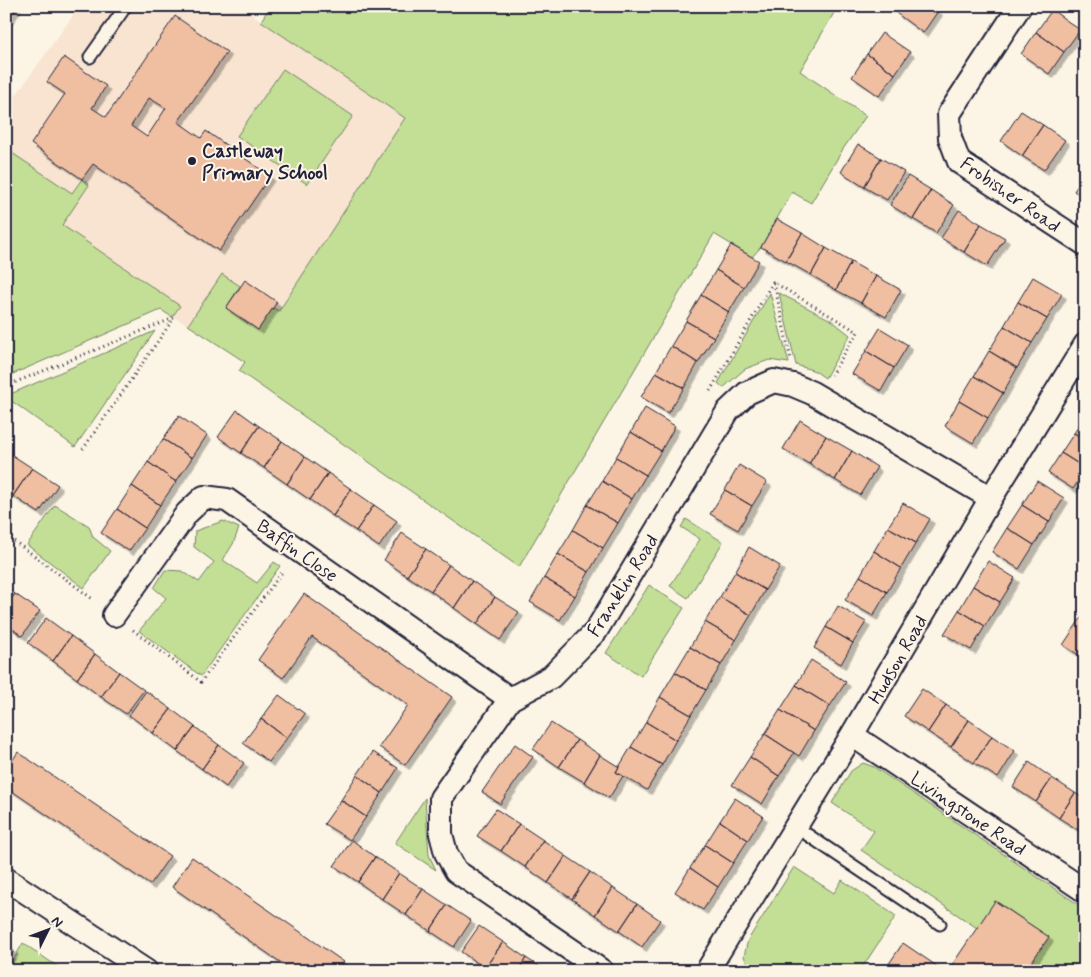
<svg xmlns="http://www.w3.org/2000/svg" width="1091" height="977" font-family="Mynerve,sans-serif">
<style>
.built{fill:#f8e4d0}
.green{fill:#c3de95;stroke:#728068}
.building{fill:#f0bea0;stroke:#22223b;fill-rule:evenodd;filter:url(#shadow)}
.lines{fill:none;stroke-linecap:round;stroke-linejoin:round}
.service-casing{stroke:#22223b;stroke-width:15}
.minor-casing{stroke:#22223b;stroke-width:26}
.path{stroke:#22223b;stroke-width:3;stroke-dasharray:1 4;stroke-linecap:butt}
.service{stroke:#fcf5e5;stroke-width:11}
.minor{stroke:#fcf5e5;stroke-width:22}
.poi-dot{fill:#22223b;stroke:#fcf5e5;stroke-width:2}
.labels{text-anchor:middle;stroke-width:4;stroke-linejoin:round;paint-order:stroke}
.poi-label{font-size:19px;font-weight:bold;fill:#22223b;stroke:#fcf5e5;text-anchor:start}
.street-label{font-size:19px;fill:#22223b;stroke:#fcf5e5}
</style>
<defs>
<filter id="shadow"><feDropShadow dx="4.5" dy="4.5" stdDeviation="0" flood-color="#0004"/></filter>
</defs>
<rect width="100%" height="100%" fill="#fcf5e5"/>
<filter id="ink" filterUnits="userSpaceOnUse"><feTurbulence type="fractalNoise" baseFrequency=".02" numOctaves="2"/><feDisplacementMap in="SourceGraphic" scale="10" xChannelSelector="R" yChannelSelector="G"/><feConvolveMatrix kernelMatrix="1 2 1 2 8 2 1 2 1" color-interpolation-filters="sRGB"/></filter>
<g filter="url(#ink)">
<!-- built -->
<path class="built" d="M 80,6 L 243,6 L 261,21 L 406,118 L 245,362 L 188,325 L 161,310 L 6,205 L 6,109 Z"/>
<!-- green -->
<path class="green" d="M 270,6 L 838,6 L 800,71 L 866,116 L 843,149 L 811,203 L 792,192 L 761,247 L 752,257 L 714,234 L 519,567 L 239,371 L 245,362 L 188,325 L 222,274 L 240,286 L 226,308 L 258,329 L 273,308 L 279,311 L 405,118 L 261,21 Z
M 283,69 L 353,116 L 307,184 L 237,136 Z
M 6,149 L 72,193 L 82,179 L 89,185 L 62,225 L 180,306 L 172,317 L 161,310 L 6,377 Z
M 770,293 L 789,363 L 769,360 L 745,369 L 723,388 L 718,383 Z
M 779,293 L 831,320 L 850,335 L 825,378 L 815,371 L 796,365 Z
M 155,331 L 75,447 L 6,397 L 6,396 Z
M 55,505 L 89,526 L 93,537 L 110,551 L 84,588 L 27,545 Z
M 686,519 L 723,542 L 688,598 L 670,586 L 700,539 L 681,527 Z
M 223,521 L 239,528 L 233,544 L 223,560 L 257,583 L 274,562 L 280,566 L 201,676 L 139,631 L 166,598 L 154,588 L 165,570 L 182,571 L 199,582 L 214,562 L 194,547 L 195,531 Z
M 649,585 L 684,608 L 641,676 L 606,653 Z
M 863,763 L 874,767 L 1085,909 L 1085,971 L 1025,971 L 1048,937 L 996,901 L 977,928 L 861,850 L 874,831 L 832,803 L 851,771 Z
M 425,798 L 429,855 L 436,870 L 395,843 Z
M 794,867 L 834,893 L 842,880 L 896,916 L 860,971 L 799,971 L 794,967 L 792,971 L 758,971 L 747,964 L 744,956 L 748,940 Z
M 23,943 L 64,971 L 7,971 Z"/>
<!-- building -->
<path class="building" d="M 6,6 L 17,6 L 6,23 Z
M 900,6 L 932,6 L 938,11 L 923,33 L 896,13 Z
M 1052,10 L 1080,30 L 1064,52 L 1036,32 Z
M 175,16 L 227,52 L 178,122 L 201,138 L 206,131 L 270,176 L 219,251 L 93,164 L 82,179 L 31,144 L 65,94 L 47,82 L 64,57 L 106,86 L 92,108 L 106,117 ZM 149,98 L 166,108 L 147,137 L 131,126 Z
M 1036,32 L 1064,52 L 1049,74 L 1021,54 Z
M 882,33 L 910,52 L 895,74 L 867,54 Z
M 867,54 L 895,74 L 879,96 L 852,77 Z
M 1021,111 L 1043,125 L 1022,156 L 1001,141 Z
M 1043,125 L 1065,140 L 1044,170 L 1022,156 Z
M 858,144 L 881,158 L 864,187 L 841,172 Z
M 881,158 L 904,172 L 887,200 L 864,187 Z
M 1085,175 L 1085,198 L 1074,191 Z
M 908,176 L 931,190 L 913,219 L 890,205 Z
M 931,190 L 954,205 L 936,233 L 913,219 Z
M 959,210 L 981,224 L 964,252 L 941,238 Z
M 777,219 L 802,233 L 786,261 L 761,247 Z
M 981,224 L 1005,238 L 987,266 L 964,252 Z
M 802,233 L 826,248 L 811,275 L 786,261 Z
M 731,245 L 759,261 L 744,287 L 716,270 Z
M 826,248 L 851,262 L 836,290 L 811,275 Z
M 851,262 L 876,276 L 861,303 L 836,290 Z
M 716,270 L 744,287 L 729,312 L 701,295 Z
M 876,276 L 901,290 L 886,317 L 861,303 Z
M 1033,277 L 1062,294 L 1047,319 L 1018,302 Z
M 245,280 L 277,302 L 258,330 L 226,308 Z
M 701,295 L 729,312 L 714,337 L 686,321 Z
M 1018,302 L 1047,319 L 1032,343 L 1004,326 Z
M 686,321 L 714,337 L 698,363 L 671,346 Z
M 1004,326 L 1032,343 L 1017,368 L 989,351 Z
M 880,328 L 908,345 L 894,368 L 866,351 Z
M 671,346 L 698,363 L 684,388 L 656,372 Z
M 866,351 L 894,368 L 881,391 L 852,374 Z
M 989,351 L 1017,368 L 1003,393 L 974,376 Z
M 656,372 L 684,388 L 668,413 L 641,397 Z
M 974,376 L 1003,393 L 988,418 L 959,401 Z
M 959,401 L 988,418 L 973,443 L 945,426 Z
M 645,408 L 675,426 L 661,451 L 631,432 Z
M 237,410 L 259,426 L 241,453 L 218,437 Z
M 179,416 L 207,435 L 192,458 L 163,439 Z
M 1085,417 L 1085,440 L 1074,433 Z
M 800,420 L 826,436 L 809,464 L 783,449 Z
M 259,426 L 282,441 L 264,468 L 241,453 Z
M 631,432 L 661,451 L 646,475 L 616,457 Z
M 1074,433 L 1085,440 L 1085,468 L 1061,453 Z
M 826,436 L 852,451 L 835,480 L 809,464 Z
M 163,439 L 192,458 L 176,482 L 148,462 Z
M 282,441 L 305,457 L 287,484 L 264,468 Z
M 6,451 L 32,468 L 13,496 L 6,491 Z
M 852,451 L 877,467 L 860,495 L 835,480 Z
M 1061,453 L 1085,468 L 1085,471 L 1073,489 L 1048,473 Z
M 305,457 L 328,473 L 310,500 L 287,484 Z
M 616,457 L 646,475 L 632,499 L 602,481 Z
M 148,462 L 176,482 L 160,505 L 132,486 Z
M 739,465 L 767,482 L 752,506 L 725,490 Z
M 32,468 L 58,485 L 39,513 L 13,496 Z
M 328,473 L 351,489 L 333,516 L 310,500 Z
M 602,481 L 632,499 L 618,523 L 587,505 Z
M 1037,481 L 1064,498 L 1049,522 L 1022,505 Z
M 132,486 L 160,505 L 145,528 L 117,509 Z
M 351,489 L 374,505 L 356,531 L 333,516 Z
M 725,490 L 752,506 L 738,530 L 710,514 Z
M 903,503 L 930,519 L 916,543 L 888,527 Z
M 374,505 L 397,521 L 379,547 L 356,531 Z
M 587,505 L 618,523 L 603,548 L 573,530 Z
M 1022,505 L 1049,522 L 1034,545 L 1007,528 Z
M 117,509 L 145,528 L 129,551 L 101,533 Z
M 888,527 L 916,543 L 901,568 L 874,551 Z
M 1007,528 L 1034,545 L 1019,569 L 992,552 Z
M 573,530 L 603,548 L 589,572 L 558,554 Z
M 402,533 L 426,549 L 407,576 L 384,560 Z
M 749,547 L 780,566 L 765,590 L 735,572 Z
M 426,549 L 449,565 L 431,591 L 407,576 Z
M 874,551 L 901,568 L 887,592 L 860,576 Z
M 558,554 L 589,572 L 575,596 L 544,578 Z
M 988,561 L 1015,578 L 1000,602 L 973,586 Z
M 449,565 L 472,581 L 454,608 L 431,591 Z
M 735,572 L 765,590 L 751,615 L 720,597 Z
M 860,576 L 887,592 L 873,616 L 845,600 Z
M 544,578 L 575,596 L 560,620 L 530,602 Z
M 472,581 L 495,597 L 477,624 L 454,608 Z
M 973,586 L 1000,602 L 985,626 L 959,610 Z
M 6,587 L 15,594 L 6,605 Z
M 15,594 L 40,611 L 22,636 L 6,624 L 6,605 Z
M 304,594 L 452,697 L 405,765 L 379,747 L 408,705 L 312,637 L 283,678 L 258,660 Z
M 495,597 L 519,612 L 500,640 L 477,624 Z
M 720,597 L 751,615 L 736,640 L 705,622 Z
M 838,606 L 866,622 L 853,643 L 826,627 Z
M 959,610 L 985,626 L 971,650 L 944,634 Z
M 1085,612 L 1085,659 L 1063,645 Z
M 46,618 L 71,636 L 53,661 L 28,643 Z
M 705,622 L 736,640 L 721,665 L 690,647 Z
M 826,627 L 853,643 L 841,664 L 814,648 Z
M 71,636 L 95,654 L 77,679 L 53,661 Z
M 690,647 L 721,665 L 706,690 L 675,672 Z
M 95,654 L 119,672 L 101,697 L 77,679 Z
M 811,660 L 846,682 L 830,706 L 796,685 Z
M 119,672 L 144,690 L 126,714 L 101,697 Z
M 675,672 L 706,690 L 691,715 L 660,697 Z
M 796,685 L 830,706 L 814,731 L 780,710 Z
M 922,689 L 946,705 L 928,732 L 904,716 Z
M 146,691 L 171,709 L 153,733 L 129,715 Z
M 279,695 L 305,714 L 287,738 L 261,719 Z
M 660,697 L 691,715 L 676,740 L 646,722 Z
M 946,705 L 969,720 L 951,747 L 928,732 Z
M 171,709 L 195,727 L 177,751 L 153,733 Z
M 780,710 L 814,731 L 799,756 L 765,734 Z
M 261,719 L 287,738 L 269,762 L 243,743 Z
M 969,720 L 992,736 L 974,763 L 951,747 Z
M 646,722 L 676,740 L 662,765 L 631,747 Z
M 551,723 L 577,740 L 559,767 L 533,749 Z
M 195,727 L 219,745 L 202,769 L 177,751 Z
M 765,734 L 794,753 L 779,776 L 750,757 Z
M 992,736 L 1015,751 L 998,778 L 974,763 Z
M 577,740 L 600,755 L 584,782 L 559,767 Z
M 515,744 L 533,757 L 500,804 L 482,792 Z
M 219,745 L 244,763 L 226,787 L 202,769 Z
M 631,747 L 662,765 L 647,790 L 616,772 Z
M 18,752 L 170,856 L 150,885 L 6,787 L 6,770 Z
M 373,752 L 398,768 L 382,793 L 357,775 Z
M 600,755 L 619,767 L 616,772 L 623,776 L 609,798 L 584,782 Z
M 750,757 L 779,776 L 762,804 L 732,785 Z
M 1029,762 L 1052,778 L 1036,802 L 1013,787 Z
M 357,775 L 382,793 L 366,817 L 341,800 Z
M 1052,778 L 1075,793 L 1059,818 L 1036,802 Z
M 1075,793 L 1085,799 L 1085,830 L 1083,833 L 1059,818 Z
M 735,798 L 763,816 L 748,840 L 720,821 Z
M 341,800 L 366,817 L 350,840 L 324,824 Z
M 496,809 L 519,824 L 501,851 L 477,836 Z
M 720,821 L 748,840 L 733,863 L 705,845 Z
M 519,824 L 543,840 L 525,867 L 501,851 Z
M 352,840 L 375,857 L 358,882 L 334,866 Z
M 543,840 L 566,856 L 548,883 L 525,867 Z
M 705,845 L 733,863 L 718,887 L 690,868 Z
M 566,856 L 590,872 L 572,899 L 548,883 Z
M 192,857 L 344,962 L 338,971 L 293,971 L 172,887 Z
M 375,857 L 399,873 L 382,899 L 358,882 Z
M 690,868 L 718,887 L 703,910 L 675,892 Z
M 590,872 L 613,888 L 595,915 L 572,899 Z
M 399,873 L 423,889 L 406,915 L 382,899 Z
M 613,888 L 637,904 L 619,931 L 595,915 Z
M 423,889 L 447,905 L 430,931 L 406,915 Z
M 995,901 L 1049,937 L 1025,971 L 948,971 Z
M 637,904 L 660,920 L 642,947 L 619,931 Z
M 447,905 L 471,921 L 454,947 L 430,931 Z
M 479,926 L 503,942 L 485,968 L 461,952 Z
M 503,942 L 526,958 L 518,971 L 489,971 L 485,968 Z
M 903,943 L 944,971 L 884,971 Z
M 6,945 L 14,951 L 6,962 Z
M 526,958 L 546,971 L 518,971 Z"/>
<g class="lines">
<defs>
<path id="service" d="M 90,57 L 126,6
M 796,827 L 940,924"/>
<path id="minor" d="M 1020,6 L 949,114 L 950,138 L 959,162 L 1085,244
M 114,615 L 187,513 L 204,497 L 227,500 L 510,699
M 852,735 L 1085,891
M 6,879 L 146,971
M 602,971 L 456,871 L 446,853 L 441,834 L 441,798 L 510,699 L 551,677 L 596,631 L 728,411 L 747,393 L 774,381 L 793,385 L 812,393 L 991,498
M 707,971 L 852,735 L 991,498 L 1085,345"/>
</defs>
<!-- service casing -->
<use href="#service" class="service-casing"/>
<!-- minor casing -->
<use href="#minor" class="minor-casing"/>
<!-- path -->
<path class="path" d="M 774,283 L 791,360
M 6,386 L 174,318 L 83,449
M 710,391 L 773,282 L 858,332 L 831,375
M 6,535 L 94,600
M 133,630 L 201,682 L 283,571"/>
<!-- service -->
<use href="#service" class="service"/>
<!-- minor -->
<use href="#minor" class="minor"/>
</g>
</g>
<!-- markers -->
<circle class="poi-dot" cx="192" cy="161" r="5"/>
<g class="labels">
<!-- poi labels -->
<g class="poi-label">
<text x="202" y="157">Castleway<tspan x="202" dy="22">Primary School</tspan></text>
</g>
<!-- street labels -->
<g class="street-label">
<text transform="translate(1011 194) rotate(35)" y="7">Frobisher Road</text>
<text transform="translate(298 550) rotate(35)" y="7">Baffin Close</text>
<text transform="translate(622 585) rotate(-58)" y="7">Franklin Road</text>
<text transform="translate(897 659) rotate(-60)" y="7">Hudson Road</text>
<text transform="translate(969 813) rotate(34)" y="7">Livingstone Road</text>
</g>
</g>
<!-- margin -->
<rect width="1091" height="977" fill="none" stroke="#fcf5e5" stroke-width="25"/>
<rect x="12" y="12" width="1066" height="952" fill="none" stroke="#22223b" stroke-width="2" filter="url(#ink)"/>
<!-- north arrow -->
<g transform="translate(48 930) rotate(48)" stroke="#fcf5e5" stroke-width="4" paint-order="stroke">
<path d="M0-4L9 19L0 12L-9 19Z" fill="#22223b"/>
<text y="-8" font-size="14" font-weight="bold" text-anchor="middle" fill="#22223b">N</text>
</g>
</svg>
